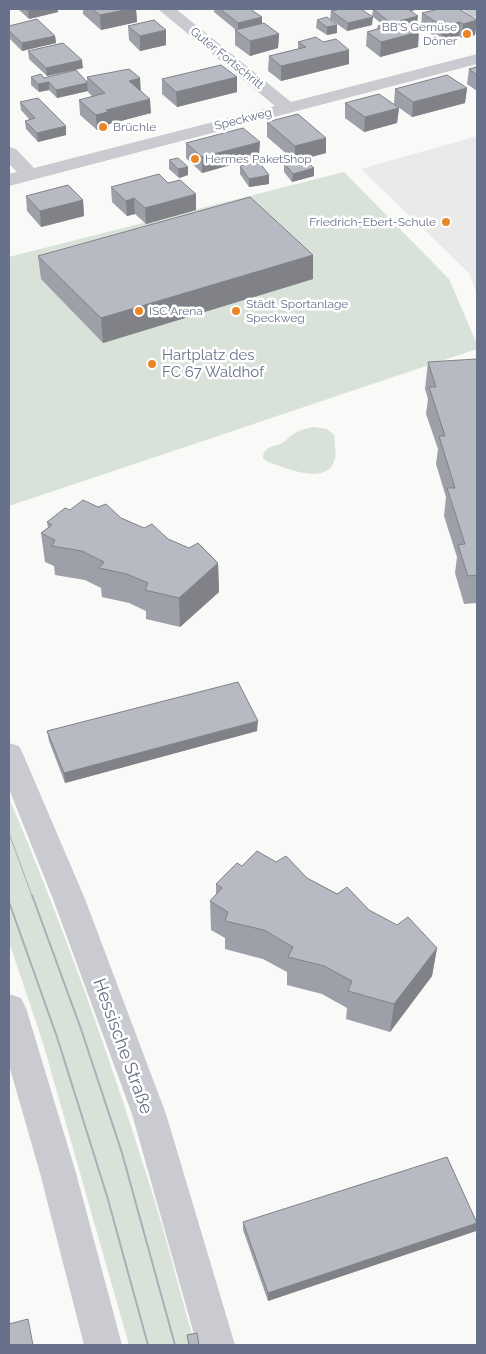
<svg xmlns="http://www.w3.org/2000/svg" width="486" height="1354" font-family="Raleway,sans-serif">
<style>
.built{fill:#eaeaea}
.green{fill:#d9e2d8}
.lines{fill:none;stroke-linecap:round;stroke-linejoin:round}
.minor{fill:#c9cbd0;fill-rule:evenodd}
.tram-far1{stroke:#abaeb6;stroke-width:1}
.tram{stroke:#abaeb6;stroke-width:2}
.wall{fill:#9da0a8}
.shaded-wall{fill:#808288}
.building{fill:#b7bac3;stroke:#808288}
.poi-dot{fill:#ea8626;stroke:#fff;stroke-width:2}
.labels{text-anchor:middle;stroke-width:5;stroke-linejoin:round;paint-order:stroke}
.far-poi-label{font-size:12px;fill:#677189;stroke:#fff;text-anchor:start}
.far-street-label{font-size:12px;fill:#677189;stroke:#fff}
.poi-label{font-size:15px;fill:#677189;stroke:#fff;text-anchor:start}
.near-street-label{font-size:18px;fill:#677189;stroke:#fff}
</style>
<rect width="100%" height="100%" fill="#f9f9f7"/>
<!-- built -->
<path class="built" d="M 477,136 L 477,295 L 470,274 L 361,169 Z"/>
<!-- green -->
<path class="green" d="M 344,172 L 449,279 L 477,344 L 477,349 L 9,506 L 9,257 Z
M 314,427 L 327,429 L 335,436 C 333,444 337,452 335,459 C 327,487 286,468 268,462 L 263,458 C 264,444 277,448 285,441 C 295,432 299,430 314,427 Z
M 9,798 C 63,925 110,1057 151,1189 C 167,1240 180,1293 195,1345 L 129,1345 L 43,1043 L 9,942 Z"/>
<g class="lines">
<!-- minor -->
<path class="minor" d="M 158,9 L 176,9 L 291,102 L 477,54 L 477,64 L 9,186 L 9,174 L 17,172 L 9,164 L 9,147 L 16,149 L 34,168 L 275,106 Z
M 462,9 L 477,9 L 477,18 L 471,16 Z
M 9,743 L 19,746 L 23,754 L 85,899 L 166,1114 L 235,1345 L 197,1345 L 132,1114 L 53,899 L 9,789 Z
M 9,994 L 21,998 L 26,1008 L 76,1173 L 122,1345 L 84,1345 L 40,1173 L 9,1065 Z"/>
<!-- tram-far1 -->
<path class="tram-far1" d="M 9,833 L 32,896"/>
<!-- tram -->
<path class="tram" d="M 32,895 L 81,1029 L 122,1153 L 175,1345
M 9,902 L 57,1037 L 107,1196 L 148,1345"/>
</g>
<!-- wall -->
<path class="wall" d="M 18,9 L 58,9 L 58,12 L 29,19 Z
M 83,9 L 136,9 L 137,22 L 101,30 L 83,14 Z
M 214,9 L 250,9 L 262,17 L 262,23 L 279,34 L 278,48 L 250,56 L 235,45 L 235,30 L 236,30 L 214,12 Z
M 373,9 L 411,11 L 417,24 L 409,26 L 418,47 L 380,57 L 366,46 L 367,32 L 377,29 L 378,26 L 382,24 L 372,16 Z
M 331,11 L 372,25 L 347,31 L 330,19 Z
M 422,13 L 477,20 L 475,35 L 462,38 L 459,36 L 441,41 L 421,27 Z
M 317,20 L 337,33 L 327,35 L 316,28 Z
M 9,26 L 55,36 L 56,43 L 22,51 L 9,38 Z
M 128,26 L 166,45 L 140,51 L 129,40 Z
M 298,42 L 323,42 L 349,64 L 281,81 L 268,71 L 269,56 L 298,49 Z
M 28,51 L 83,68 L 47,76 L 29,59 Z
M 477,67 L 477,91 L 467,84 L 469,69 Z
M 31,77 L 87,82 L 87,77 L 141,91 L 151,113 L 109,124 L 109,127 L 97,130 L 80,115 L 79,100 L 93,97 L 88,92 L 88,91 L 57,98 L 49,90 L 39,92 L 31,85 Z
M 237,77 L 237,92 L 177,107 L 162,94 L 162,79 Z
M 467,88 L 465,103 L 412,117 L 394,104 L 395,89 Z
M 20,102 L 66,135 L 38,142 L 26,129 L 25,121 L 30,120 L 21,110 Z
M 345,103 L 399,108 L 397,123 L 364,132 L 345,118 Z
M 267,122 L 326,138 L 326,153 L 304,159 L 314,176 L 292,182 L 284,172 L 284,163 L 295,161 L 267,137 Z
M 186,143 L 259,157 L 202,173 L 186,158 Z
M 169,160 L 188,167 L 188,175 L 179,178 L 169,169 Z
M 240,166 L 269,175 L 269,184 L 249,187 L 240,174 Z
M 168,183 L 196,210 L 146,224 L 135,214 L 127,216 L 112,202 L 111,187 Z
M 26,196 L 83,200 L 84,216 L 41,227 L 27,211 Z
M 313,255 L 313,279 L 103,343 L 41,279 L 38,256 Z
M 428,362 L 477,364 L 477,603 L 464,604 L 455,573 L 457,557 L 444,516 L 446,497 L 436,464 L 438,449 L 426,414 L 428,399 L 425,389 Z
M 70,510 L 121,518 L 168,539 L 218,563 L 219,592 L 180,627 L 146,619 L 146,611 L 129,603 L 102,597 L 101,588 L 85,580 L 55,575 L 54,566 L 45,562 L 41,533 L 48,528 L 47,522 Z
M 47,731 L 257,731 L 65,783 L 49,741 Z
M 242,866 L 307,878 L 369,910 L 437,948 L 432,976 L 390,1032 L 346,1019 L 347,1008 L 322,994 L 287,985 L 287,972 L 263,959 L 225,949 L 225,938 L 211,930 L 210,901 L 216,894 L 216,884 Z
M 243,1222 L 476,1231 L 268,1301 L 243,1230 Z"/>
<!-- shaded-wall -->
<path class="shaded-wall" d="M 38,9 L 58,9 L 58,12 L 29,19 L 28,11 Z
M 130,9 L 136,9 L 137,22 L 101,30 L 100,15 Z
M 405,9 L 420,9 L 411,11 Z
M 418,16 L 417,24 L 390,30 L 391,23 Z
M 262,17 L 262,25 L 238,31 L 238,23 Z
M 373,17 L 372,25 L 347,31 L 348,23 Z
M 477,20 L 475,35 L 462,38 L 463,24 Z
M 460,22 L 459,36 L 441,41 L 442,26 Z
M 337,25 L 337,33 L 327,35 L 327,27 Z
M 166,30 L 166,45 L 140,51 L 140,36 Z
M 419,32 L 418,47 L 380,57 L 381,42 Z
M 279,34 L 278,48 L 250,56 L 250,41 Z
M 55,36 L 56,43 L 22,51 L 22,43 Z
M 349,50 L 349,64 L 281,81 L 281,66 Z
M 82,60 L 83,68 L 47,76 L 46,68 Z
M 9,68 L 10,81 L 9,81 Z
M 237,77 L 237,92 L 177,107 L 176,92 Z
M 140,78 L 141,93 L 129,81 Z
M 49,82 L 49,90 L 39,92 L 38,84 Z
M 87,83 L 88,91 L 57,98 L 56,90 Z
M 467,88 L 465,103 L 412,117 L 413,102 Z
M 150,99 L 151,113 L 109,124 L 109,127 L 97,130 L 96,115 L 106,110 Z
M 399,108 L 397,123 L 364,132 L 365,117 Z
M 66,126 L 66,135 L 38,142 L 37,133 Z
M 326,138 L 326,153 L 295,161 L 295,146 Z
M 260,142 L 259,157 L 202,173 L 202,157 Z
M 188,167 L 188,175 L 179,178 L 178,169 Z
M 314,168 L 314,176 L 292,182 L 293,174 Z
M 269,175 L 269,184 L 249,187 L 249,179 Z
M 196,194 L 196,210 L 146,224 L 145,208 Z
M 134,198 L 135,214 L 127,216 L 126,201 Z
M 83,200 L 84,216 L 41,227 L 40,211 Z
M 313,255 L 313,279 L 103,343 L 101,318 Z
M 218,563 L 219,592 L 180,627 L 179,598 Z
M 258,721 L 257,731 L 65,783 L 64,773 Z
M 437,948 L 432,976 L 390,1032 L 394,1004 Z
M 477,1223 L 476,1231 L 268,1301 L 268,1293 Z"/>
<!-- building -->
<path class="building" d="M 26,9 L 38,9 L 28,11 Z
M 92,9 L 130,9 L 100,15 Z
M 220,9 L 250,9 L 262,17 L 238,23 Z
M 340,9 L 361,9 L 373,17 L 348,23 L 331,11 Z
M 373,9 L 410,9 L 408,9 L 418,16 L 391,23 Z
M 439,9 L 459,9 L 477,20 L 463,24 L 460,22 L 442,26 L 422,13 Z
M 327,17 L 337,25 L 327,27 L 317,20 Z
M 37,19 L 55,36 L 22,43 L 9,31 L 9,26 Z
M 154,20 L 166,30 L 140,36 L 128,26 Z
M 264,23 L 279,34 L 250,41 L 235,30 Z
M 404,23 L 419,32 L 381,42 L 367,32 L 381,28 L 378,26 L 385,24 L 389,26 Z
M 316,37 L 323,42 L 336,39 L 349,50 L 281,66 L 269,56 L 306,47 L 298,42 Z
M 63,43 L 82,60 L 46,68 L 28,51 Z
M 221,65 L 237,77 L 176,92 L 162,79 Z
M 477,67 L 477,75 L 469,69 Z
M 129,69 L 140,78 L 129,81 L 150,99 L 106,110 L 108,112 L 96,115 L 79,100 L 105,93 L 87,77 Z
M 76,70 L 87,82 L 87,83 L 56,90 L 49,82 L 38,84 L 31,77 L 41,74 L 44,78 Z
M 447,75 L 467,88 L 413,102 L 395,89 Z
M 379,94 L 399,108 L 365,117 L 345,103 Z
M 38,98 L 66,126 L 37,133 L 25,121 L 35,118 L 20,102 Z
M 298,114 L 326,138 L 295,146 L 267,122 Z
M 243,128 L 260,142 L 202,157 L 186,143 Z
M 178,158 L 188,167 L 178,169 L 169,160 Z
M 304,159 L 314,168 L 293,174 L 284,163 Z
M 259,162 L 269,175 L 249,179 L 240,166 Z
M 159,174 L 168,183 L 180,180 L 196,194 L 145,208 L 134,198 L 126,201 L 111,187 Z
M 68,185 L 83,200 L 40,211 L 26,196 Z
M 250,197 L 313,255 L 101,318 L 38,256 Z
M 476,359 L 477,364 L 477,575 L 468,576 L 458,545 L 465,544 L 447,488 L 455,488 L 439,436 L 445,436 L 429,387 L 436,387 L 428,362 Z
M 83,500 L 98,507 L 106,504 L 121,518 L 144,528 L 152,524 L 168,539 L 189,548 L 198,543 L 218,563 L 179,598 L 145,590 L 148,583 L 127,574 L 99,568 L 104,562 L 82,551 L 52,546 L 55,540 L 41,533 L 52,525 L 47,522 L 65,508 L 70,510 Z
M 238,682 L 258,721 L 64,773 L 47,731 Z
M 257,851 L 276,862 L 286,856 L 307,878 L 337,894 L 347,887 L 369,910 L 397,925 L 408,917 L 437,948 L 394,1004 L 348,991 L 352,981 L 324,966 L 288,957 L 293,947 L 264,930 L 225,921 L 228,912 L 210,901 L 222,888 L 216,884 L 237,863 L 242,866 Z
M 447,1157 L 477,1223 L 268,1293 L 243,1222 Z
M 28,1319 L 33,1345 L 9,1345 L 9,1324 Z
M 197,1333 L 199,1345 L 189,1345 L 187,1335 Z"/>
<!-- markers -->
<g class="poi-dot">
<circle cx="467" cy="34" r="5"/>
<circle cx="103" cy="127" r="5"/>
<circle cx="195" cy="159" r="5"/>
<circle cx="446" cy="222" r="5"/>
<circle cx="139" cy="311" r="5"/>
<circle cx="236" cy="311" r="5"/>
<circle cx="152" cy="364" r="5"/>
</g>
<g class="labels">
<!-- far-poi labels -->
<g class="far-poi-label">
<text x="457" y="31" text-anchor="end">BB'S Gemüse<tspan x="457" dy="14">Döner</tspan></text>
<text x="113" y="131">Brüchle</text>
<text x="205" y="163">Hermes PaketShop</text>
<text x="436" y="226" text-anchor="end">Friedrich-Ebert-Schule</text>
<text x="246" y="308">Städt. Sportanlage<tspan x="246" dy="14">Speckweg</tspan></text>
<text x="149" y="315">ISC Arena</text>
</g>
<!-- far-street labels -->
<g class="far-street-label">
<text transform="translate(227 58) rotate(39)" y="4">Guter Fortschritt</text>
<text transform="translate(243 119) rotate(-14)" y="4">Speckweg</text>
</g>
<!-- poi labels -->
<g class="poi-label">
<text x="162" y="360">Hartplatz des<tspan x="162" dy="17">FC 67 Waldhof</tspan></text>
</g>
<!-- near-street labels -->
<g class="near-street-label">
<text transform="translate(123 1046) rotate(70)" y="6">Hessische Straße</text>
</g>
</g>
<!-- border -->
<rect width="486" height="1354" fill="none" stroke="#677189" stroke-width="20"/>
</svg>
